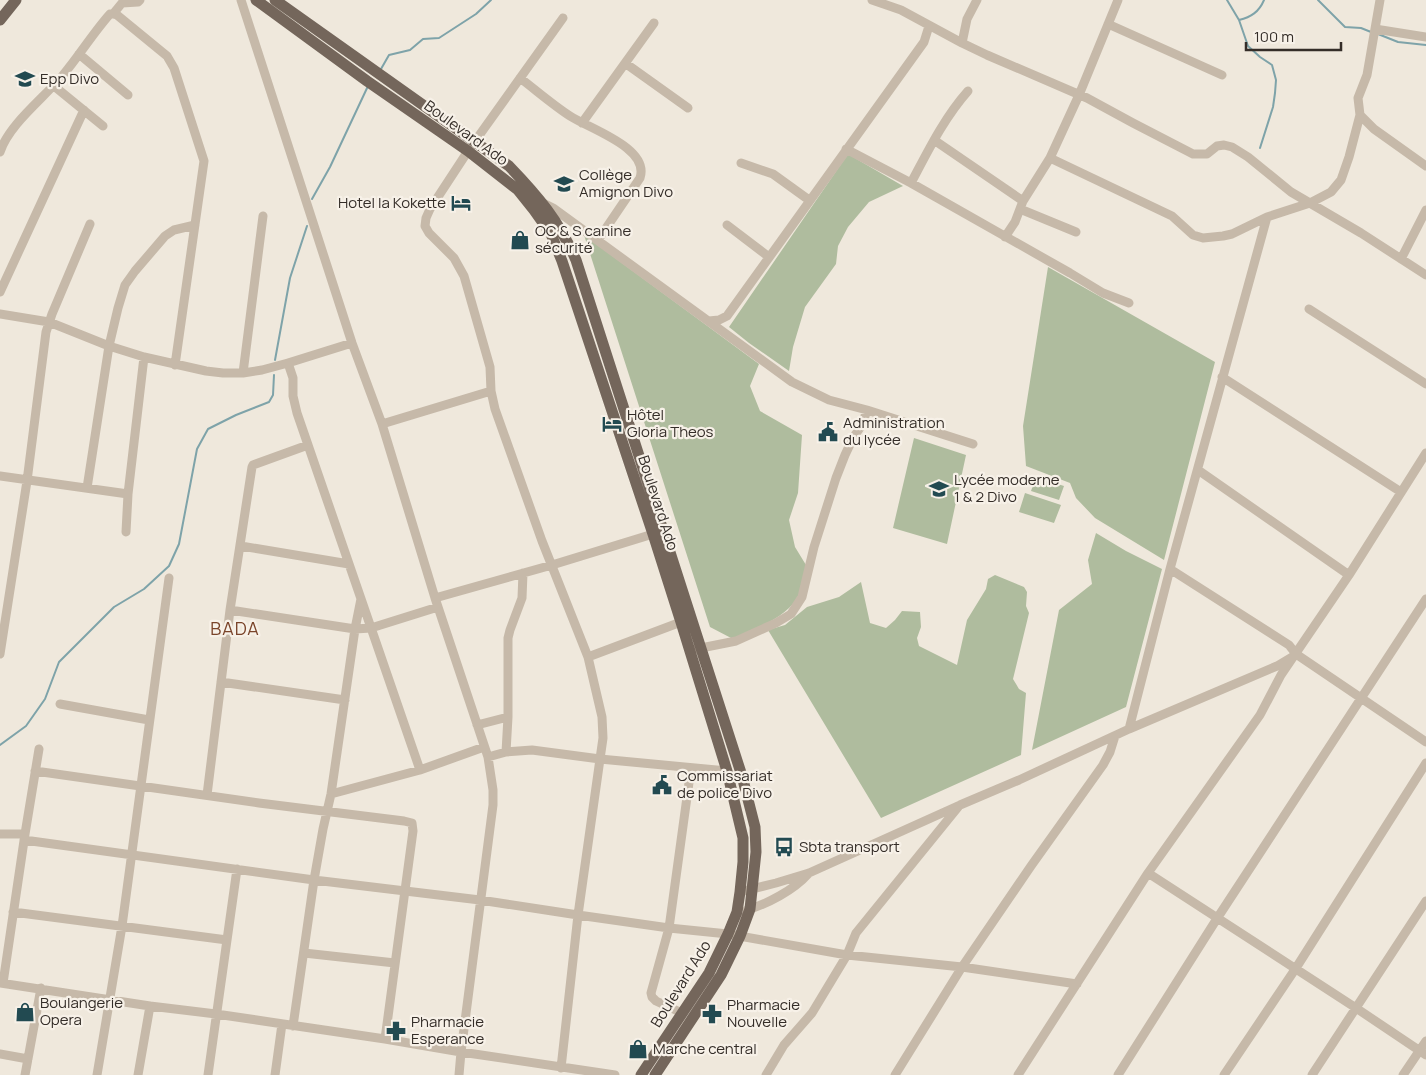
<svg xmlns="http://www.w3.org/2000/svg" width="1426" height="1075" font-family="Manrope,sans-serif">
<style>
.green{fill:#afbc9e}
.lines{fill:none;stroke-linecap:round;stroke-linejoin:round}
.stream{stroke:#7ea3a9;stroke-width:2}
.minor{stroke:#c6b9a9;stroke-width:9}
.major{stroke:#74665b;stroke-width:11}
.labels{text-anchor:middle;stroke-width:4.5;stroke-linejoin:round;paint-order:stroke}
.poi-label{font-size:15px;fill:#342d28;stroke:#f7f1e8;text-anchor:start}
.street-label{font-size:15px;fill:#342d28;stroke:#f7f1e8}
.quarter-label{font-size:18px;letter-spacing:1px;fill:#7a442a;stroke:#f7f1e8}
</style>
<rect width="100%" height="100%" fill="#efe8dc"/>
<!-- green -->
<path class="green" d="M 848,154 L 903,186 L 869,202 L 848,227 L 838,246 L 836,264 L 805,307 L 793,347 L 789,371 L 749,343 L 729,327 Z
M 584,235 L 759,364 L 750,386 L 760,411 L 802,435 L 798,493 L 789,520 L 795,547 L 806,565 C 805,573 804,585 801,592 C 788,618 757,628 733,639 L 710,627 Z
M 1048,267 L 1215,362 L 1164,560 L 1095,518 L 1076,498 L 1070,483 L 1026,466 L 1023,426 Z
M 914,438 L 966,455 L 947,544 L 893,528 Z
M 1036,477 L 1064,486 L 1059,500 L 1031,491 Z
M 1025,493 L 1061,505 L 1054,523 L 1019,512 Z
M 1096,533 L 1126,551 L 1162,569 L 1126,707 L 1032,750 L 1059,610 L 1092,584 L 1088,560 Z
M 995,575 L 1024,587 L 1027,592 L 1026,606 L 1029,613 L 1013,679 L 1019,689 L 1026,693 L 1021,755 L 881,818 L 768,630 L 785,625 L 807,607 L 839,597 L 861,582 L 870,623 L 886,628 L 895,620 L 902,611 L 920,612 L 921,627 L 917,638 L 919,646 L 957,665 L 967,620 L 986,589 L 988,579 Z"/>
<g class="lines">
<!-- stream -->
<path class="stream" d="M 1227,0 L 1239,20 L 1248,46 L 1260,57 L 1272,65 L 1276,80 L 1275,93 L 1273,107 L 1260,148
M 1318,0 L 1345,27 L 1361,28 L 1371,32
M 1239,20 C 1251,17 1259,12 1264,0
M 1378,34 L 1398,42 L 1426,45
M 381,69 L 389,55 L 410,50 L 423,39 L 439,38 L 476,14 L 491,0
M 312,199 L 330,167 L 368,86
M 275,360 L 290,278 L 307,226
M 0,745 L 26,726 L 45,699 L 59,662 L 114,607 L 144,589 L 169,566 L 179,544 L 197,449 L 208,429 L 236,415 L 269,402 L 273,395 L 274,375"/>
<!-- minor -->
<path class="minor" d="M 241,0 L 352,343 L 382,424 L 435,598 L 488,757 L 493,790 L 493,805 L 461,1052 L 459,1075
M 872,0 L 901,10 L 962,43 L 987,55 L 1087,98 L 1133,123 L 1193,154 L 1207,154 L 1217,146 L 1224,145 L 1232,147 L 1248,157 L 1291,192 L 1361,233 L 1426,275
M 1380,0 L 1367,75 L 1358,98 L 1360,115 L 1374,129 L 1426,166
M 113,14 L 122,3 L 138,2 L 140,0
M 1108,24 L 1222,75
M 1375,29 L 1426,37
M 962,43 L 967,19 L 977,0
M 79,54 L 128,95
M 625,63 L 688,108
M 520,78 C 537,91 553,105 570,116 C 590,129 650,148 640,178 L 598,240
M 54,86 L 103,126
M 582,123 L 654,23
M 934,140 L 1023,201
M 846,149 L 911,183 L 1070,273 L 1103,293 L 1129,303
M 0,152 C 9,124 44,98 63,75 C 79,56 93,33 110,14 L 113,14 L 117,15 L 167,56 L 174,68 L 204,161 L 175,365
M 1050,158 L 1172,216 L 1193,235 L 1203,238 L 1223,236 L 1232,234 L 1267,217 L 1310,203 L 1331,192 L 1341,180 L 1349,157 L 1360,115
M 741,163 L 773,174 L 809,200
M 911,183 C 928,151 944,118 968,91
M 543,203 L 553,208 L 792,382 L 829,400 L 867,410 L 973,444
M 1020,209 L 1076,232
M 727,225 L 769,257
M 1005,237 L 1015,222 L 1023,201 L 1050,158 L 1079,95 L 1118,0
M 1401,259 L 1426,210
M 0,292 L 84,110
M 1309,309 L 1426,384
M 0,314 L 49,322 L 109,346 L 144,357 L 206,371 L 223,373 L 243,373 L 262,370 L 288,363 L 352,343
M 709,321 L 719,320 L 727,316 L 924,42 L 929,26
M 288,363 L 293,378 L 293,396 L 297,413 L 420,770
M 243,373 L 263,216
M 1222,377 L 1401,492
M 382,424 L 491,391
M 1198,470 L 1349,575
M 0,476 L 128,494
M 87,488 L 109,346 L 118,308 L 125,285 L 135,271 L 165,236 L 174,230 L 195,225
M 126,532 L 128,494 L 144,357
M 241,546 L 349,564
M 1170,569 L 1289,645 L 1296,654 L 1426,742
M 435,598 L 552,565 L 653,534
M 230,610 L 355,629 L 371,628 L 438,607
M 696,649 L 736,641 L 776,623 L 791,614 L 802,597 L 814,547 L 836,478 L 845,455 L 853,438 L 862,425 L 867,410
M 0,654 L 27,481 L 46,332 L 52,314 L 90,224
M 588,657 L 681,622
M 221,682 L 345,700
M 60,704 L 149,720
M 477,725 L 508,717
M 1129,729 L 1170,569 L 1267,217
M 506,752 L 532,750 L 600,759 L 727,771
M 488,757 L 506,752 L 508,717 L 508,638 L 510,630 L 522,598 L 523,573
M 35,771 L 259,803 L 404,821 L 412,823 L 413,831 L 385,1039
M 331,794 L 420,770 L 484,747
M 207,795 L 230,610 L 252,467 L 253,465 L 308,445
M 0,834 L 25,834
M 24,840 L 314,880 L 480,900 L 578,915 L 669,928 L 728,934 L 847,955 L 962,967 L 1077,984
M 1148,873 L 1356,1008 L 1426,1055
M 740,892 L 776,883 L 809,873 L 960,805 L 1019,780 L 1129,729 L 1277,666 L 1292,657
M 747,910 C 767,904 794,890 808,874
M 13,912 L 227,940
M 304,953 L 395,963
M 0,983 L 150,1006 L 216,1014 L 385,1039 L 461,1052 L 615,1075
M 3,983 L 25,834 L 39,749
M 682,1013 L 656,1001 L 652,997 L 651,993 L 669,928 L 691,768
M 293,1026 L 314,880 L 323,829 L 331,794 L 355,629 L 361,599
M 0,1054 L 28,1059
M 561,1068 L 578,915 L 600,759 L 603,738 L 602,717 L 588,657 L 542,541 L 495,409 L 491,391 L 490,367 L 464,276 L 454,258 L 429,233 L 425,226 L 426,218 L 430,209 L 468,151 L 563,18
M 25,1075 L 41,988
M 97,1075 L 122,926 L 169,578
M 138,1075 L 150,1006
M 208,1075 L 237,869
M 275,1075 L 282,1024
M 766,1075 L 784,1045 L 812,1013 L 847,955 L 856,933 L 959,806
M 895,1075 L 962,967 L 1031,866 L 1103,765 L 1110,752 L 1115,736
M 1018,1075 L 1148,873 L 1260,715 L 1281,675 L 1349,575 L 1426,453
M 1118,1075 L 1218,917 L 1426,599
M 1224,1075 L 1296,968 L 1426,763
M 1312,1075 L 1426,901
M 1403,1075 L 1426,1041"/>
<!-- major -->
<path class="major" d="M 256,0 L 367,81 L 468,151 L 518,190 L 534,210 L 551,234 L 562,261 L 653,534 L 681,622 L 727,771 L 743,838 L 743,862 L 740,892 L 737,912 L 728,934 L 709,973 L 641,1075
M 275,0 L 509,166 C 538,196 559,221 576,260 L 742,776 L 755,827 L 756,852 L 750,909 L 740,936 L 721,975 L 655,1075
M 0,20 L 16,0"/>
</g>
<!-- icons -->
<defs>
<symbol id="school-bare" viewBox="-9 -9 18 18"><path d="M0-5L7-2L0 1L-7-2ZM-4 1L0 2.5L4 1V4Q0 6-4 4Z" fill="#224a51" stroke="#f7f1e8" stroke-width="2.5" paint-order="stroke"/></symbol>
<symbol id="university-bare" viewBox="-9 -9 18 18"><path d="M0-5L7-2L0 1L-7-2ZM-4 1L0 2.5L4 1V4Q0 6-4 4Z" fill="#224a51" stroke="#f7f1e8" stroke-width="2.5" paint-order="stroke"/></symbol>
<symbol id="hotel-bare" viewBox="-9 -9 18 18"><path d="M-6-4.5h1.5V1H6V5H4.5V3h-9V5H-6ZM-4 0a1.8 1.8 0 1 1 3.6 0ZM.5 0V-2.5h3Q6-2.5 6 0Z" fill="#224a51" stroke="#f7f1e8" stroke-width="2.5" paint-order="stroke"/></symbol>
<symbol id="shop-bare" viewBox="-9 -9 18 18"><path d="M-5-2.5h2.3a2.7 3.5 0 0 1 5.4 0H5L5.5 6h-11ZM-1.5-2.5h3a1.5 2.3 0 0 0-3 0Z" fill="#224a51" stroke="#f7f1e8" stroke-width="2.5" paint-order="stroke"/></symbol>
<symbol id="civic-bare" viewBox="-9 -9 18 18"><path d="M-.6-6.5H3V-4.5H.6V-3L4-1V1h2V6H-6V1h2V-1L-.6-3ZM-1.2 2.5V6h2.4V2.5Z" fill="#224a51" stroke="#f7f1e8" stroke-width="2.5" paint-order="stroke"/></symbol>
<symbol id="bus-bare" viewBox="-9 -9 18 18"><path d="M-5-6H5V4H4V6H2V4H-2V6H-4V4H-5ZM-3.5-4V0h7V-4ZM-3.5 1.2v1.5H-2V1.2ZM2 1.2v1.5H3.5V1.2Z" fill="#224a51" stroke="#f7f1e8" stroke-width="2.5" paint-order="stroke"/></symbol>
<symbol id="pharmacy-bare" viewBox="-9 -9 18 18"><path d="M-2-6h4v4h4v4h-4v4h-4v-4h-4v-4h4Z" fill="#224a51" stroke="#f7f1e8" stroke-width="2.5" paint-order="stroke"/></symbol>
</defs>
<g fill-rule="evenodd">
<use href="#school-bare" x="11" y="65" width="28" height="28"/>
<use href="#university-bare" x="550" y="170" width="28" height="28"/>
<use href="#hotel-bare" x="447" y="189" width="28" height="28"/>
<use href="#shop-bare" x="506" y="226" width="28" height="28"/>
<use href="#hotel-bare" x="598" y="410" width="28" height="28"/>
<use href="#civic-bare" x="814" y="418" width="28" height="28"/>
<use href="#school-bare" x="925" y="475" width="28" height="28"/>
<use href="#civic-bare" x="648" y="771" width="28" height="28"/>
<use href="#bus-bare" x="770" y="833" width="28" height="28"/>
<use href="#shop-bare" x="11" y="998" width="28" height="28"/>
<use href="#pharmacy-bare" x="698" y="1000" width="28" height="28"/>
<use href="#pharmacy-bare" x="382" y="1017" width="28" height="28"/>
<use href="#shop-bare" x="624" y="1035" width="28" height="28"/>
</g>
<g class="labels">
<!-- poi labels -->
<g class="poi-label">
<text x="40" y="84">Epp Divo</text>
<text x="579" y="180">Collège<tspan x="579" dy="17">Amignon Divo</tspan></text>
<text x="446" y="208" text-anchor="end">Hotel la Kokette</text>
<text x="535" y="236">OC &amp; S canine<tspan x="535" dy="17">sécurité</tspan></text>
<text x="627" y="420">Hôtel<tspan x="627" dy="17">Gloria Theos</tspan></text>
<text x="843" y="428">Administration<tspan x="843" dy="17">du lycée</tspan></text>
<text x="954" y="485">Lycée moderne<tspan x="954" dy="17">1 &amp; 2 Divo</tspan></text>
<text x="677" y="781">Commissariat<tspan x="677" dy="17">de police Divo</tspan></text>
<text x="799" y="852">Sbta transport</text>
<text x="40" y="1008">Boulangerie<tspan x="40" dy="17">Opera</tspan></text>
<text x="727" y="1010">Pharmacie<tspan x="727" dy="17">Nouvelle</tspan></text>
<text x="411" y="1027">Pharmacie<tspan x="411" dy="17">Esperance</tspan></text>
<text x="653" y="1054">Marche central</text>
</g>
<!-- street labels -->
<g class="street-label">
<text transform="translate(466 133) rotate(36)" y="5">Boulevard Ado</text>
<text transform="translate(658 503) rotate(72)" y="5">Boulevard Ado</text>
<text transform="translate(681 984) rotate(-58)" y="5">Boulevard Ado</text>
</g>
<!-- quarter labels -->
<g class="quarter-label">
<text x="235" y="635">BADA</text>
</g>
</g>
<!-- scale -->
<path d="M1246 42v8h95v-8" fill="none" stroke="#342d28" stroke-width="2.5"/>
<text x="1254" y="42" font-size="15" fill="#342d28" stroke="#f7f1e8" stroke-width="4" paint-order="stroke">100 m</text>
</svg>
